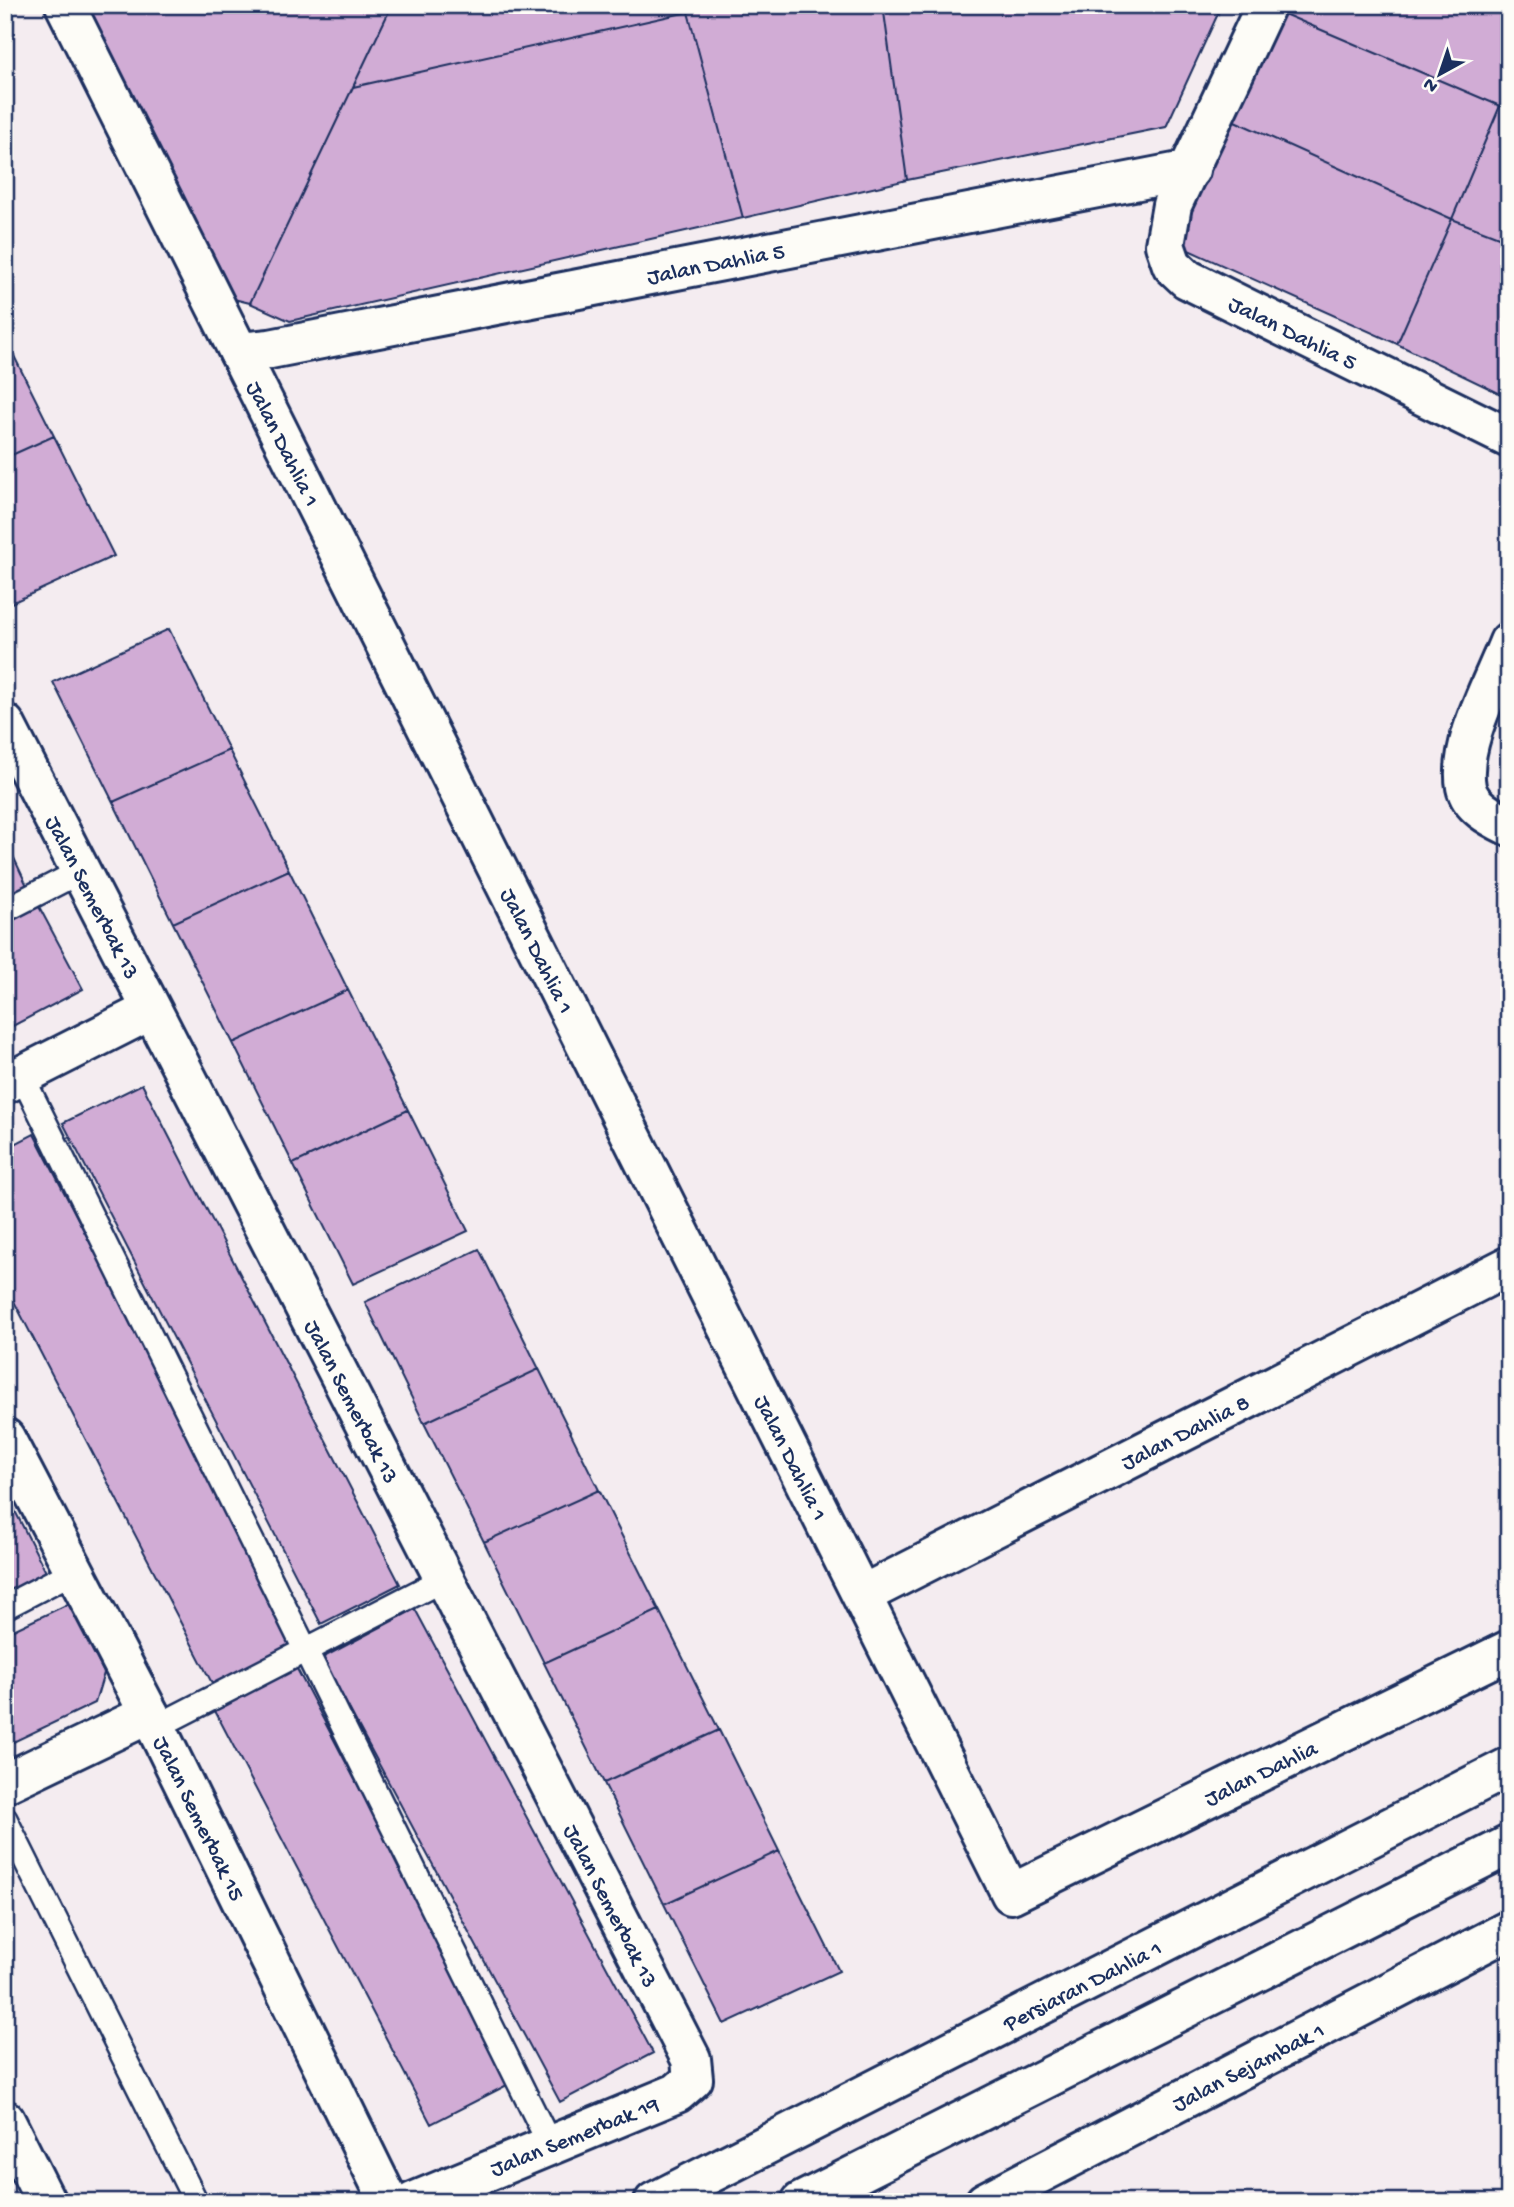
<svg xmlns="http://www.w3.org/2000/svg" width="1514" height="2207" font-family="'Gochi Hand',sans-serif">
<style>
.building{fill:#d1acd5;stroke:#1b2f5e;stroke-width:2}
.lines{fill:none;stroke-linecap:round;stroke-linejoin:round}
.service-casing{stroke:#1b2f5e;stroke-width:28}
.minor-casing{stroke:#1b2f5e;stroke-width:44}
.tertiary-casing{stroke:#1b2f5e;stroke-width:44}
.service{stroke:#fdfcf7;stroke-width:23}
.minor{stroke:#fdfcf7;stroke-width:38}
.tertiary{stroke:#fdfcf7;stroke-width:38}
.labels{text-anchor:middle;stroke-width:6;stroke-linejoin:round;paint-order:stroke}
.street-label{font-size:23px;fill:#1b2f5e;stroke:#fdfcf7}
</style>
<rect width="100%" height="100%" fill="#f4ecf0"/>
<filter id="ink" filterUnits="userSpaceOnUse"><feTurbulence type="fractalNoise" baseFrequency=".0143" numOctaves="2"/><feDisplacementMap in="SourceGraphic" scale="14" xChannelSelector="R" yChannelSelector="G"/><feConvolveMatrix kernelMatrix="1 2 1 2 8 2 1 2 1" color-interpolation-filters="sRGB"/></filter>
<g filter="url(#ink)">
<!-- building -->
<path class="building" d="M 78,5 L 392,5 L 250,303 L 221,296 Z
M 392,5 L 686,5 L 688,12 L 353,87 Z
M 686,5 L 715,5 L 688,12 Z
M 715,5 L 883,5 L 907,180 L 743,218 L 688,12 Z
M 883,5 L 1222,5 L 1166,127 L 907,180 Z
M 1280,5 L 1509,5 L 1509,88 L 1500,106 L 1277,11 Z
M 1277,11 L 1500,106 L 1452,219 L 1228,118 Z
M 688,12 L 743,218 L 290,321 L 250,303 L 353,87 Z
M 1509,88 L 1509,110 L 1500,106 Z
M 1500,106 L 1509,110 L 1509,241 L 1452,219 Z
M 1228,118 L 1452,219 L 1397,344 L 1173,243 Z
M 1452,219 L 1509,241 L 1509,398 L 1397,344 Z
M 5,338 L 54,436 L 5,458 Z
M 54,436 L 114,556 L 5,606 L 5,458 Z
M 169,629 L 229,750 L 113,802 L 53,682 Z
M 229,750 L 289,870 L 173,923 L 113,802 Z
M 5,839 L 30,892 L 5,903 Z
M 289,870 L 348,990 L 233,1043 L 173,923 Z
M 36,901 L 83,989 L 5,1030 L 5,917 Z
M 348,990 L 408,1110 L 293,1164 L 233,1043 Z
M 142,1084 L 400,1584 L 321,1624 L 63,1123 Z
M 408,1110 L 468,1231 L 353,1284 L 293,1164 Z
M 34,1134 L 298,1644 L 214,1687 L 5,1284 L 5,1149 Z
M 479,1249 L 539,1369 L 424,1423 L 365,1302 Z
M 539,1369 L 599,1490 L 484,1542 L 424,1423 Z
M 599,1490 L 659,1610 L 544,1663 L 484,1542 Z
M 5,1502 L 13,1507 L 48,1576 L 5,1597 Z
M 70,1603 L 104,1673 L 95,1703 L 5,1746 L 5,1634 Z
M 415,1609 L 653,2053 L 560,2102 L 322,1658 Z
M 659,1610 L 719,1730 L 604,1783 L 544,1663 Z
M 296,1667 L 513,2082 L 431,2124 L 214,1709 Z
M 719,1730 L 779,1851 L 664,1904 L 604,1783 Z
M 779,1851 L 839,1971 L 724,2024 L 664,1904 Z
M 5,2182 L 15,2202 L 5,2202 Z"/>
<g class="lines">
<defs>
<path id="service" d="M 5,910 L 81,871
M 22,1076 L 550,2145
M 5,1607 L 74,1571
M 156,1727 L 444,1579
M 5,1819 L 196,2202"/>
<g id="minor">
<path id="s1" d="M 65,5 L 1011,1894 L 1509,1650"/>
<path id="s2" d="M 1266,5 L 1172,205 L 1165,245 L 1172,265 L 1187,279 L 1509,438"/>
<path id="s3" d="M 239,352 L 270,349 L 1190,170"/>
<path d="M 1509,642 C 1493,683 1458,744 1466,787 C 1470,807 1493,818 1509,826"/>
<path id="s4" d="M 5,724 L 691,2059 L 693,2079 L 677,2093 L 413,2202"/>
<path d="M 5,1084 L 151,1010"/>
<path id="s5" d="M 5,1438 L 156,1727 L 389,2202"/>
<path id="s6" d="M 862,1595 L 1509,1266"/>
<path d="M 5,1783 L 149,1714"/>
<path d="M 5,2120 L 46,2202"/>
<path id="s7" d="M 985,2202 L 1509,1930"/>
</g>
<g id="tertiary">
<path id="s8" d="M 654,2202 L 1509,1767"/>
<path d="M 801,2202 L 1509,1845"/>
</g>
</defs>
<!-- service casing -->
<use href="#service" class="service-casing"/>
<!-- minor casing -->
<use href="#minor" class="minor-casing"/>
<!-- tertiary casing -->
<use href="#tertiary" class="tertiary-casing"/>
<!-- service -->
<use href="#service" class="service"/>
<!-- minor -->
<use href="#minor" class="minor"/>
<!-- tertiary -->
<use href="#tertiary" class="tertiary"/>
</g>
</g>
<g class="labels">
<!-- street labels -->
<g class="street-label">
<text dy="8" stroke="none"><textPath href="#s3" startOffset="485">Jalan Dahlia 5</textPath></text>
<text dy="8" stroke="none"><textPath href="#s2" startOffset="422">Jalan Dahlia 5</textPath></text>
<text dy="8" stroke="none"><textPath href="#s1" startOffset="490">Jalan Dahlia 1</textPath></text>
<text dy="8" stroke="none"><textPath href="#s4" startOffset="194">Jalan Semerbak 13</textPath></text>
<text dy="8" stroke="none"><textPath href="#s1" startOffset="1057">Jalan Dahlia 1</textPath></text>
<text dy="8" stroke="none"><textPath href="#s4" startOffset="761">Jalan Semerbak 13</textPath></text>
<text dy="8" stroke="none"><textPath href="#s6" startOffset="362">Jalan Dahlia 8</textPath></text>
<text dy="8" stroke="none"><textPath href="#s1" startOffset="1624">Jalan Dahlia 1</textPath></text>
<text dy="8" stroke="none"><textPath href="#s1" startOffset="2390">Jalan Dahlia</textPath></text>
<text dy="8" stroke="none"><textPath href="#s5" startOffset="427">Jalan Semerbak 15</textPath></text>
<text dy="8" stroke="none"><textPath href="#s4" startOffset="1328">Jalan Semerbak 13</textPath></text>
<text dy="8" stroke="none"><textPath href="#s8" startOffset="480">Persiaran Dahlia 1</textPath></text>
<text dy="8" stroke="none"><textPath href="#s7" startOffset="296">Jalan Sejambak 1</textPath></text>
<text transform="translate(574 2135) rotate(-22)" y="8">Jalan Semerbak 19</text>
</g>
</g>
<!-- margin -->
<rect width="1514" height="2207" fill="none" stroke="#fdfcf7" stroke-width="28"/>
<rect x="14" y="14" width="1486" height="2179" fill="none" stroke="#1b2f5e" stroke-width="2.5" filter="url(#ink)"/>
<!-- north arrow -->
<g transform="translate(1440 74) rotate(220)" stroke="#fdfcf7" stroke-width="5" paint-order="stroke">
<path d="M0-5L12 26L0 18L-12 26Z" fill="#1b2f5e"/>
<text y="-10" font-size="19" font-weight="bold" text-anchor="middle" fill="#1b2f5e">N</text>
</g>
</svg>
